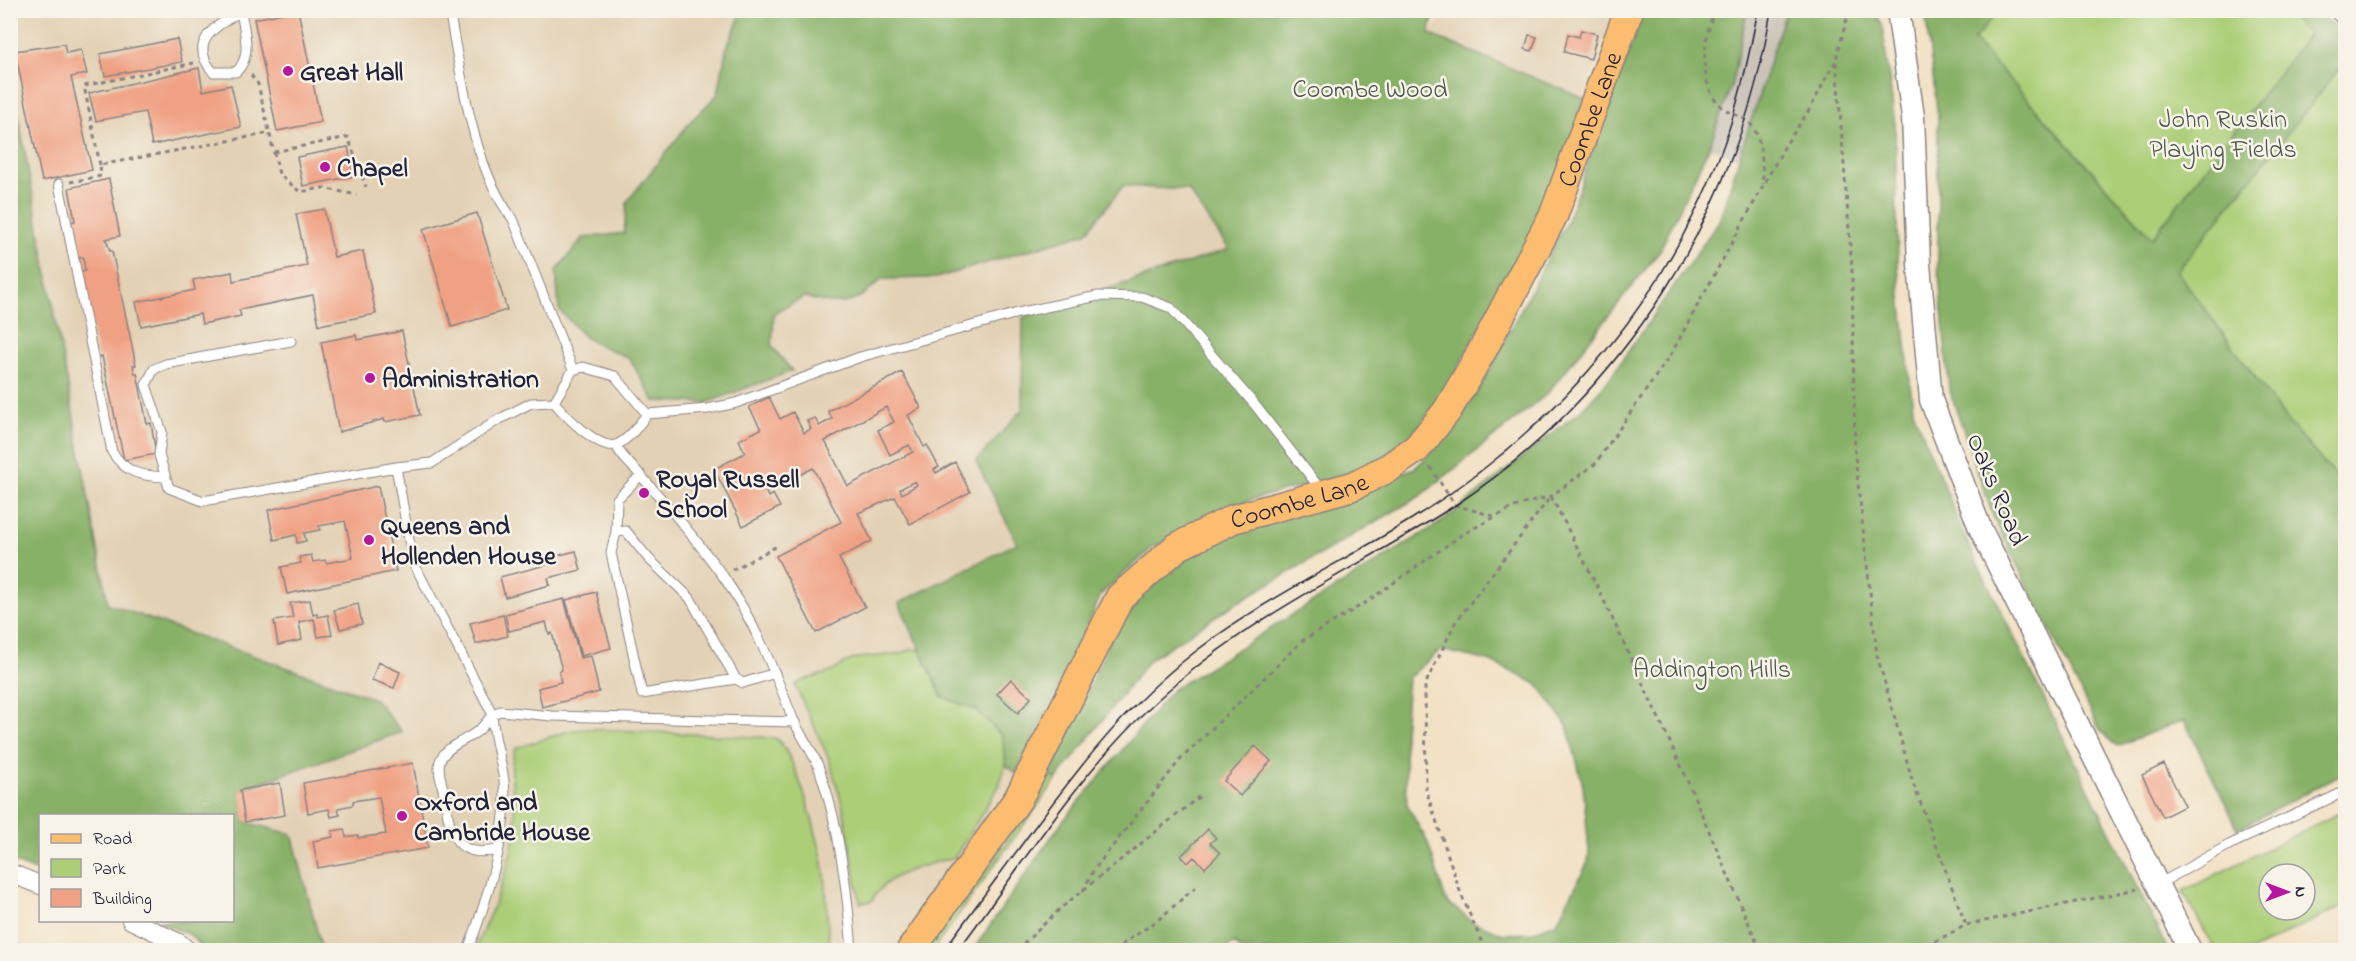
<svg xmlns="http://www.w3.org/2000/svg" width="2356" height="961" font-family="'Indie Flower',sans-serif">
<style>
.built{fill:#e3d1b5}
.industrial{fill:#cbc3b8}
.green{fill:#abce77;stroke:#667859;stroke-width:1.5;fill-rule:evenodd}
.forest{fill:#88b168;stroke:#556a52;stroke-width:1.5;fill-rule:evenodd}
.building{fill:#f0a083;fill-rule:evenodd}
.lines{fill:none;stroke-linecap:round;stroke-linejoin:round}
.service-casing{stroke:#8a8280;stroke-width:11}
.minor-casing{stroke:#8a8280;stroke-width:20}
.tertiary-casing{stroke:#8a8280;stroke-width:25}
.primary-casing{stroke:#8a8280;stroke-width:31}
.path{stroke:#8a8280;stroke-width:3;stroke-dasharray:4.5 4.5;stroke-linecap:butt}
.service{stroke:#fff;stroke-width:9}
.minor{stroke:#fff;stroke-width:18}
.tertiary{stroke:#fff;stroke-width:22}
.primary{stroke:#fcbd6f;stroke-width:28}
.tram{stroke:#22223b;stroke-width:1.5}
.poi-dot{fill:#b5179e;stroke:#f7f3e8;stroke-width:2}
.labels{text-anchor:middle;stroke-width:5;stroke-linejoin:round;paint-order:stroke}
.poi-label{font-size:26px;font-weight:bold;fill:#22223b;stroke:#f7f3e8;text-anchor:start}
.park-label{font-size:26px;fill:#4b564d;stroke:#f7f3e8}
.street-label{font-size:26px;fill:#22223b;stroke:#f7f3e8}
</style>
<rect width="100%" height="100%" fill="#f7f3e8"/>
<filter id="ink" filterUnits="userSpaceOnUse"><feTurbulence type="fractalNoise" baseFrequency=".0167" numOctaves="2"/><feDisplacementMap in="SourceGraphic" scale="12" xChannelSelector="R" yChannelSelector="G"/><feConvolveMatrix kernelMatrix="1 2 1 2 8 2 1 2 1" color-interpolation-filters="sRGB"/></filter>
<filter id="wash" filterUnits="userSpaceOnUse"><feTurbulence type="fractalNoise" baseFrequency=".008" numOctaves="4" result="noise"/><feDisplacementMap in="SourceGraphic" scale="24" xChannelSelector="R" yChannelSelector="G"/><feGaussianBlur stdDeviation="1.35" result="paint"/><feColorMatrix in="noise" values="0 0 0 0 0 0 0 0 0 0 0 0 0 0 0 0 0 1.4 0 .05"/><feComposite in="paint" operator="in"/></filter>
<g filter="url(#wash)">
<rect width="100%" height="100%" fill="#f2e1c5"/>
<!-- built -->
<path class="built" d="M 10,11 L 1171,11 L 1406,435 L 1172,540 L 966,857 L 896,950 L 205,950 L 189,934 L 155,921 L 232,920 L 232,816 L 40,816 L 40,873 L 11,861 Z
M 1445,11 L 1614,11 L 1585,99 L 1429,34 Z"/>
<!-- industrial -->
<path class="industrial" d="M 1747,11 L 1786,11 L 1739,158 L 1709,147 L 1731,86 Z"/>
<!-- green -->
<path class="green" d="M 1998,10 L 2317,11 L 2345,37 L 2345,487 L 2288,422 L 2152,238 L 1974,40 Z
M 913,649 L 920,650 L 942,697 L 977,710 L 1002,736 L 1006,765 L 999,786 L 955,857 C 928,865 885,872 872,901 L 860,903 L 843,807 L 829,759 L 795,685 C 806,678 817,677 830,672 C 840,669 843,661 858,658 C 877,655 894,657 913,649 Z
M 593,729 L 775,738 C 796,751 822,849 825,876 C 827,901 827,926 830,950 L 475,950 C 490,914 508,875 514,836 C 519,807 505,774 516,748 L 572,730 Z
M 1050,776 L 1057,779 L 933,950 L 923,950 L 944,920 L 991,864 Z
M 2345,810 L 2345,905 L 2252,950 L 2215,950 L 2183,891 ZM 2269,874 L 2305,874 L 2305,910 L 2269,910 Z"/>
<!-- forest -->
<path class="forest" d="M 742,11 L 1435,11 L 1429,34 L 1585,99 L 1548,203 L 1447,388 L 1409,439 L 1363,471 L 1256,498 L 1202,518 L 1153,547 L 1101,594 L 1073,659 L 1016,773 L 1006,765 L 1002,736 L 977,710 L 942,697 L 899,603 L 1017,543 L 976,461 L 1022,410 L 1023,317 L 1229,249 L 1188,190 L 1123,186 L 1086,233 L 936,278 L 881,279 C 854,308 841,307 804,297 L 774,313 L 772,346 L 792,371 L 706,403 L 654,401 L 630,359 L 587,339 L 559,310 L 556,271 L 583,238 L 624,233 L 627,202 L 690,122 L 718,94 L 726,50 Z
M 1644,11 L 1747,11 L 1731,86 L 1709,147 L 1659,252 L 1547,394 L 1422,495 L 1233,605 L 1149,660 L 1057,779 L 1050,776 L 1113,633 L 1135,598 L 1160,575 L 1189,556 L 1237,533 L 1387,480 L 1416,467 L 1445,438 L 1481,386 L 1567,221 Z
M 1786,11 L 1874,11 L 1882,24 L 1895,124 L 1898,267 L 1913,410 L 1967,542 L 2168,950 L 1240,950 L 1235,943 L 1222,950 L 973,950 L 1059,826 L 1172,690 L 1443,521 L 1580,411 L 1607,382 L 1719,221 ZM 1441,650 L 1489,661 L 1537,684 L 1567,725 L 1583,785 L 1589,851 L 1588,862 L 1557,922 L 1531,933 L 1504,934 L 1473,922 L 1446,901 L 1428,843 L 1407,805 L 1404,733 L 1408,678 Z
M 1925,11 L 1998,11 L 1974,40 L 2152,238 L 2309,34 L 2285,11 L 2317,11 L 2345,37 L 2345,62 L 2177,271 L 2288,422 L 2345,487 L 2345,772 L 2238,829 L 2184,720 L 2117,746 L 2100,730 L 1994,519 L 1949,388 L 1938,264 L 1938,118 Z
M 10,71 L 108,604 L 375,699 L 402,732 L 240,790 L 245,822 L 292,834 L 322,950 L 205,950 L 189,934 L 155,921 L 232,920 L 232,816 L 40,816 L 40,873 L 11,861 Z"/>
<g id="blocks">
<!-- building -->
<path class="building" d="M 298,10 L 321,122 L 277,131 L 254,19 Z
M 1581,30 L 1597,34 L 1591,59 L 1564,52 L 1568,34 L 1579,37 Z
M 1529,35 L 1537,37 L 1532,51 L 1525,49 Z
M 177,39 L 182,62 L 105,76 L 100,54 Z
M 64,44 L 66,53 L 81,50 L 87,74 L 71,77 L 92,170 L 42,181 L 15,51 Z
M 199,68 L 203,91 L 231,85 L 241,127 L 152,145 L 145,112 L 96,121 L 89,93 Z
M 348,147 L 354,176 L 303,186 L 297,157 Z
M 109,179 L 120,236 L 106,239 L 110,251 L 112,251 L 136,365 L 133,365 L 135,374 L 137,373 L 147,424 L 151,423 L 156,454 L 124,460 L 102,356 L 98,357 L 80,273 L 85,271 L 83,257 L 76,259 L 67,223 L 75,221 L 69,188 Z
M 324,209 L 334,257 L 363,251 L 376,314 L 319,325 L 313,295 L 239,310 L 241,316 L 202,324 L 200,314 L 141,326 L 136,302 L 195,290 L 193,280 L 232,272 L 233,281 L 307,266 L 296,214 Z
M 477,213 L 507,310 L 452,327 L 423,229 Z
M 402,331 L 420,415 L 385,422 L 384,419 L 339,432 L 321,342 L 356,335 L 357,340 Z
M 902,372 L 921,408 L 908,415 L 924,447 L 927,445 L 939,467 L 934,469 L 936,473 L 955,462 L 970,492 L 910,524 L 895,497 L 858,513 L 872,541 L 839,558 L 865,607 L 816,633 L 776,556 L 841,522 L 813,468 L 766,492 L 768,497 L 773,494 L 780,507 L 743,526 L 714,469 L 745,453 L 739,440 L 761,429 L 749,407 L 769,397 L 780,419 L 793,412 L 804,433 L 811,429 L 807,421 L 815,418 L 819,426 L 832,419 L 828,411 ZM 886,407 L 894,422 L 878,430 L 890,455 L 909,445 L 913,452 L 848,486 L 825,441 ZM 915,481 L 917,485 L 902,494 L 900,489 Z
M 378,486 L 396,571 L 287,594 L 281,567 L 301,563 L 299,557 L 311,555 L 313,562 L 325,560 L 326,563 L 353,558 L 345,521 L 319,526 L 320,530 L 304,533 L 306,541 L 297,543 L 296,535 L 274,540 L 268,510 Z
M 576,551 L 581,570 L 548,578 L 550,585 L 505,597 L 500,577 L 546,565 L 544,559 Z
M 596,592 L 611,648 L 581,656 L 566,600 Z
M 564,599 L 580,658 L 591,656 L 599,692 L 542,707 L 538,688 L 561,682 L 559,672 L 562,670 L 552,633 L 549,634 L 546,622 L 509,631 L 505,614 Z
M 310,600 L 313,615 L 317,614 L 318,617 L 328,615 L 332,635 L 318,637 L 314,619 L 299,622 L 302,640 L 278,645 L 274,621 L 293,618 L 290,603 Z
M 358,604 L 362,624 L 340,629 L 334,610 Z
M 503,615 L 508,636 L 476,644 L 470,623 Z
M 378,662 L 400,672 L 394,688 L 372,680 Z
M 1011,679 L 1031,698 L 1018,713 L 997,694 Z
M 1255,746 L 1271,761 L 1240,796 L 1224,781 Z
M 413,763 L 428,848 L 318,868 L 313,841 L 333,837 L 332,831 L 344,829 L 346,837 L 358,835 L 358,838 L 386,834 L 379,797 L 353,801 L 353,805 L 338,808 L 340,815 L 331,817 L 329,809 L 308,813 L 303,783 Z
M 2164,764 L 2185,806 L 2163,817 L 2142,775 Z
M 280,783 L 285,815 L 245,822 L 240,790 Z
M 1208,829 L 1216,838 L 1210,843 L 1220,853 L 1205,868 L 1194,857 L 1188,863 L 1181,856 Z"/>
</g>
</g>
<g filter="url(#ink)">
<use href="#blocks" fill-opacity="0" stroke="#8a8280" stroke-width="1.5"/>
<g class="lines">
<defs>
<path id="service" d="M 449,10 C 461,73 473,170 513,219 L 573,370
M 241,11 C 244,31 253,57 236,72 L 213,72 C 186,40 218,26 242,10
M 59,184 L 112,452 C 126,473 140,476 165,477
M 291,341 L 166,364 L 154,369 L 146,385 L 162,432 L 159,455 L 169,488 L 203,501 L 396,467 L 432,463 L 498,420 L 531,403 L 554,402
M 583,367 L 615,376 L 647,414 C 639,425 630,438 618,444 C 601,453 564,414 554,402 L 573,370 Z
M 647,414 L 708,409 L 736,403 L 860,357 L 1018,313 L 1098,296 L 1142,297 L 1171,308 L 1255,405 L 1322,491
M 616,445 C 622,459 633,466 642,477 C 670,508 698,542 723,576 C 753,619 774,670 793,719 C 801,737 814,752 820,771 C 840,829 847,890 852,950
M 396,467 L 413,562 L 492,713 C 493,737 501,758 504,781 C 510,829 485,906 468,950
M 616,532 L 617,499 L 641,475
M 736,679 L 642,694 L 611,553 L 616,532 L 626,531 L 648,558 L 690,598 L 736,679 L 743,683 L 775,673
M 497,850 C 451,860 450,827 444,793 C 442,784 437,770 440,761 C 446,745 469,740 480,729 C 488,722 490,714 500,711 L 552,716 L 795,722
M 2157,885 L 2229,845 L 2346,791"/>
<path id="minor" d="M 2338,10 L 2346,18
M 10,873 L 40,885
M 131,920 L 179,943 L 187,950"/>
<path id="tertiary" d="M 1898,10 L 1913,117 L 1919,264 L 1931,400 L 1980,528 L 2190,950"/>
<g id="primary">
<path id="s1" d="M 911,950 L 1018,799 L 1120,597 L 1177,547 L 1233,519 L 1353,486 L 1390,467 L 1417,448 L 1447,411 L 1482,351 L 1554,214 L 1629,10"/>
</g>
</defs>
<!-- service casing -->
<use href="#service" class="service-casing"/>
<!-- minor casing -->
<use href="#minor" class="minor-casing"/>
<!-- tertiary casing -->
<use href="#tertiary" class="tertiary-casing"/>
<!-- primary casing -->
<use href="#primary" class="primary-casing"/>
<!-- path -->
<path class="path" d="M 1715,10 C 1703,38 1697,85 1722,107 C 1731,115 1746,116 1752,126 C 1763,141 1762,166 1763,184
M 1849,10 L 1836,60 L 1852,269 L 1855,456 L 1877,655 L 1913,783 L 1966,925
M 251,75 L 258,84 L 279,174 L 300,192 L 323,188 L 357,195
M 274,152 L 348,137 L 366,187
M 100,165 L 84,86 L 194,63
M 70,182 L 101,176 L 100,165 L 270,133
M 1430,467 L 1455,505 L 1497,517
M 732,570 L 777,546
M 1083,891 L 1093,871 L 1180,760 L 1302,641 L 1365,603 L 1463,534 L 1514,507 L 1551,496 L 1595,464 L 1671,354 L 1786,144 L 1808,112 L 1836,60
M 1017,950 L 1061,908 L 1200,796
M 1114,950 L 1158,920 L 1199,884
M 1485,950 L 1461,894 L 1426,790 L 1425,685 L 1455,623 L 1551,496 L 1599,590 L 1682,768 L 1760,950
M 1754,950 L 1754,943
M 1919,950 L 1966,925 L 2138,889"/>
<!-- service -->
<use href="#service" class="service"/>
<!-- minor -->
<use href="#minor" class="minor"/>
<!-- tertiary -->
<use href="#tertiary" class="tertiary"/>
<!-- primary -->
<use href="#primary" class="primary"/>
<!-- tram -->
<path class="tram" d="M 944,950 C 971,912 1000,874 1028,836 C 1074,774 1121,712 1181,663 C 1250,606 1334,567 1410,520 C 1549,433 1657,314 1718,160 C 1737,112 1748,61 1758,10
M 958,950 C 1027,859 1089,756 1178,682 C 1264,609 1361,566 1454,506 C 1622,396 1741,208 1771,10"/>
</g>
</g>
<!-- markers -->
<g class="poi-dot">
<circle cx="288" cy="71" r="6"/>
<circle cx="325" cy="167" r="6"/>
<circle cx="370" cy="378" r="6"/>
<circle cx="644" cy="493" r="6"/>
<circle cx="369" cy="540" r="6"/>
<circle cx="402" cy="816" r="6"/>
</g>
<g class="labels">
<!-- poi labels -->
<g class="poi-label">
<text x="300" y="80">Great Hall</text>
<text x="337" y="176">Chapel</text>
<text x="382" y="387">Administration</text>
<text x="656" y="487">Royal Russell<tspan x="656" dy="30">School</tspan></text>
<text x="381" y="534">Queens and<tspan x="381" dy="30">Hollenden House</tspan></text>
<text x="414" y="810">Oxford and<tspan x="414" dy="30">Cambride House</tspan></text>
</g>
<!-- park labels -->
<g class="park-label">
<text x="1370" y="97">Coombe Wood</text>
<text x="2223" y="127">John Ruskin<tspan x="2223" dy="30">Playing Fields</tspan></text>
<text x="1712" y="677">Addington Hills</text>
</g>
<!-- street labels -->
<g class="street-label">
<text dy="9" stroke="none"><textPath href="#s1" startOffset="1122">Coombe Lane</textPath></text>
<text transform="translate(1998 489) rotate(67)" y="9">Oaks Road</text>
<text dy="9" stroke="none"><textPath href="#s1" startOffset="618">Coombe Lane</textPath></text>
</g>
</g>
<!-- margin -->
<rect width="2356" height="961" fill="none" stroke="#f7f3e8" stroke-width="36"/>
<!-- legend -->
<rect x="39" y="814" width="195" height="108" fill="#f7f3e8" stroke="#a29fa3" stroke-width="1.5"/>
<rect x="51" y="834" width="30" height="9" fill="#fcbd6f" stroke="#a29fa3" stroke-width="1.5"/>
<text x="93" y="844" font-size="18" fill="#22223b">Road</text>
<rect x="51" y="859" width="30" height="18" fill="#abce77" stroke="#a29fa3" stroke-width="1.5"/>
<text x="93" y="874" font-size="18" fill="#22223b">Park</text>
<rect x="51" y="889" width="30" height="18" fill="#f0a083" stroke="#a29fa3" stroke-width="1.5"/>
<text x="93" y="904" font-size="18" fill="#22223b">Building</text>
<!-- north arrow -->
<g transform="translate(2287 892) rotate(90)"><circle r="28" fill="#f7f3e8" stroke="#a29fa3" stroke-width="1.5"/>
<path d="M0-4.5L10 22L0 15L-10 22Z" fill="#b5179e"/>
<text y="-9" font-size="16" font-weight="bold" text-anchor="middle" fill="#22223b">N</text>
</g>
</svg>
